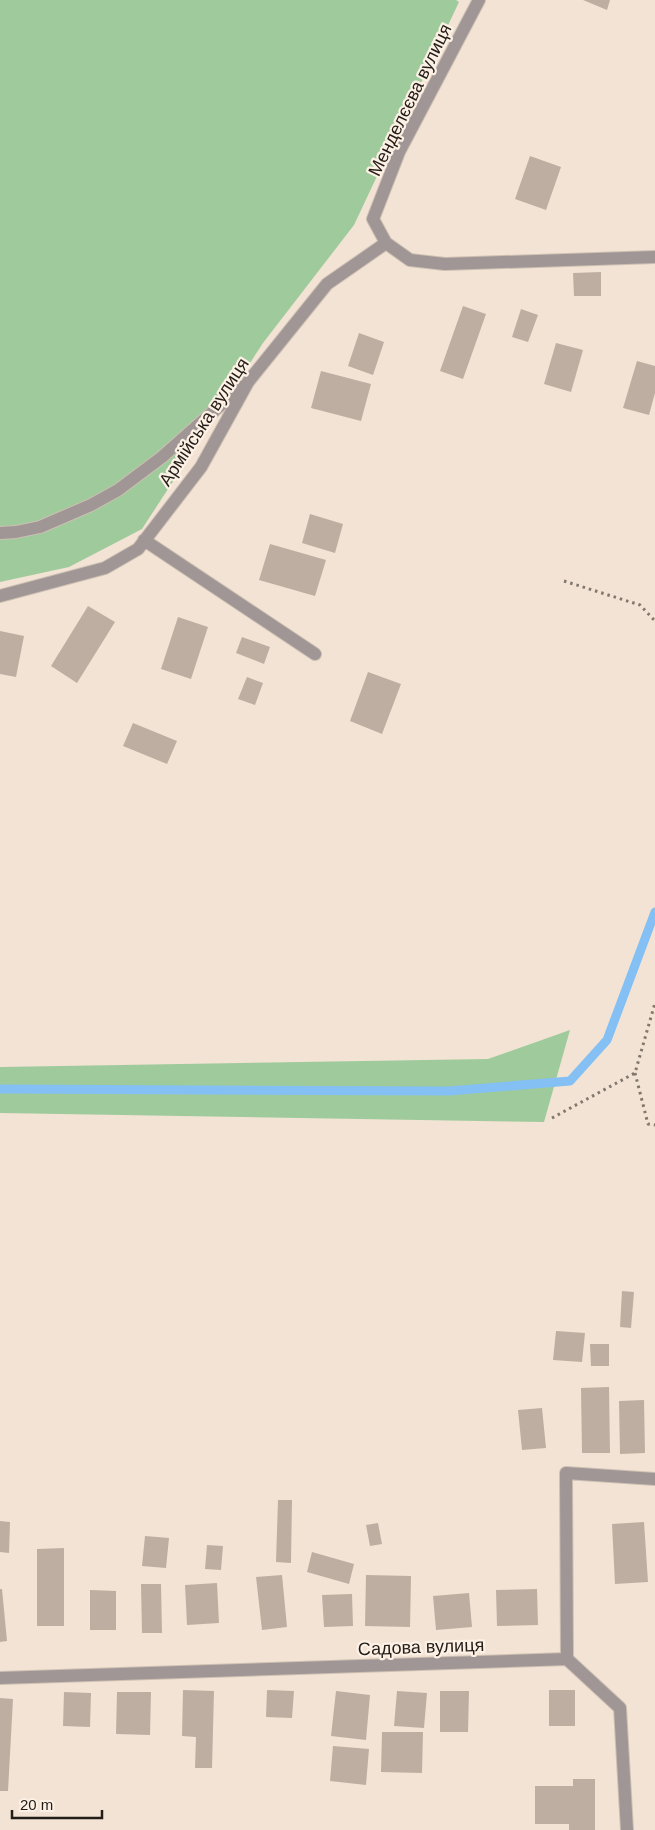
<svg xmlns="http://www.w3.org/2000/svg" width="655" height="1830" font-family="Helvetica,sans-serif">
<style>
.green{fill:#9fcb9c}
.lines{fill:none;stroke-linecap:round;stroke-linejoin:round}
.stream{stroke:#84c0f3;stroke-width:9}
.building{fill:#beaea2}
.minor-casing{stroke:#cdbfb2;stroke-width:14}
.path{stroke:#81776d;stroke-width:3;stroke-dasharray:2.5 4;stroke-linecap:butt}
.minor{stroke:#9f9695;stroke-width:12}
.labels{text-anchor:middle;stroke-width:4.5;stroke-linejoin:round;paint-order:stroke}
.street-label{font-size:18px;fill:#231d18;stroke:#fdf0e5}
</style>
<rect width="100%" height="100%" fill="#f2e3d4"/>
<!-- green -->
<path class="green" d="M 0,0 L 456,0 L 459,2 L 354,225 L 263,343 L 142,529 L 69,567 L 0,582 Z
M 570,1030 L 544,1122 L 0,1113 L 0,1067 L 488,1059 Z"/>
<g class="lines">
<!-- stream -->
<path class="stream" d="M 0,1089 L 449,1091 L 570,1081 L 607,1040 L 655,912"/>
</g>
<!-- building -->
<path class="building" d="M 583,0 L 610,0 L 607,10 Z
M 530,156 L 561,167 L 546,210 L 515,199 Z
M 601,272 L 601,296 L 574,296 L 573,273 Z
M 463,306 L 486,314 L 463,379 L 440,371 Z
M 521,309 L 538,315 L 528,342 L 512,337 Z
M 359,333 L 384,342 L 373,375 L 348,366 Z
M 556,343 L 583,350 L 571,392 L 544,384 Z
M 637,361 L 655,366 L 655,393 L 649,415 L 623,408 Z
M 321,371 L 371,384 L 361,421 L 311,408 Z
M 310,514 L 343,524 L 335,553 L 302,543 Z
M 270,544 L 326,560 L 315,596 L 259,580 Z
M 88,606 L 115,622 L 77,683 L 51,666 Z
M 178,617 L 208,627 L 191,679 L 161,669 Z
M 0,631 L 24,636 L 16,677 L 0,674 Z
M 242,637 L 270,647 L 264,664 L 236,653 Z
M 368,672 L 401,684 L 382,734 L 350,721 Z
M 247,677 L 263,683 L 255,705 L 238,699 Z
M 133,723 L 177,741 L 167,764 L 123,746 Z
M 622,1291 L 634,1292 L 631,1328 L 620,1327 Z
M 556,1331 L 585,1333 L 582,1362 L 553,1360 Z
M 590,1344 L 609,1344 L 609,1366 L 591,1366 Z
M 609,1387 L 610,1453 L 582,1453 L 581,1388 Z
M 644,1400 L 645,1453 L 620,1454 L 619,1401 Z
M 542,1408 L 546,1448 L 522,1450 L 518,1410 Z
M 278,1500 L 292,1500 L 291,1563 L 276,1562 Z
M 0,1521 L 10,1522 L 9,1553 L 0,1552 Z
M 644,1522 L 648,1582 L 615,1584 L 612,1524 Z
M 378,1523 L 382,1544 L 370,1546 L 366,1525 Z
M 145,1536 L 169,1538 L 166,1568 L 142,1566 Z
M 207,1545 L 223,1546 L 221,1570 L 205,1569 Z
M 64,1548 L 64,1626 L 37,1626 L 37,1549 Z
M 312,1552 L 354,1564 L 349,1584 L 307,1572 Z
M 282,1575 L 287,1627 L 262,1630 L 256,1577 Z
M 366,1575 L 411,1576 L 410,1627 L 365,1626 Z
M 217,1583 L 219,1623 L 187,1625 L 185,1585 Z
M 141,1584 L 161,1584 L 162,1633 L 142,1633 Z
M 0,1589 L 2,1589 L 7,1641 L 0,1642 Z
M 537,1589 L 538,1625 L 497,1626 L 496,1590 Z
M 90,1590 L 116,1591 L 116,1630 L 90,1630 Z
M 469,1593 L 472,1627 L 436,1630 L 433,1596 Z
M 352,1594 L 353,1626 L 324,1627 L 322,1595 Z
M 183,1690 L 214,1691 L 212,1768 L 195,1768 L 196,1737 L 182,1736 Z
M 267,1690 L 294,1691 L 292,1718 L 266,1717 Z
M 549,1690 L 575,1690 L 575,1726 L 549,1726 Z
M 336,1691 L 370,1695 L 366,1740 L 331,1736 Z
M 397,1691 L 427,1693 L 424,1728 L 394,1726 Z
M 440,1691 L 469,1691 L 468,1732 L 440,1732 Z
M 64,1692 L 91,1693 L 90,1727 L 63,1726 Z
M 117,1692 L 151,1692 L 150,1735 L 116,1734 Z
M 0,1698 L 13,1699 L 8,1791 L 0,1791 Z
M 382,1732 L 423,1732 L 422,1773 L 381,1772 Z
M 333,1746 L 369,1749 L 366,1785 L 330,1781 Z
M 573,1779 L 595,1779 L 595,1830 L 569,1830 L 569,1824 L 535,1824 L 535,1786 L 573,1786 Z"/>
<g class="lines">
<defs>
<path id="minor" d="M 479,0 L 399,152 L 373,219 L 386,243 L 410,260 L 445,264 L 655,257
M 0,533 L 16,532 L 40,527 L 91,505 L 118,490 L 162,457 L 241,387
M 144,540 L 315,654
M 0,596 L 105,568 L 138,549 L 201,467 L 248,382 L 327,284 L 386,243
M 567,1659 L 620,1708 L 627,1830
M 0,1678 L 567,1659 L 566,1473 L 655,1479"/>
</defs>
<!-- minor casing -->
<use href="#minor" class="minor-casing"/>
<!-- path -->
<path class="path" d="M 564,581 L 640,605 L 655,621
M 635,1073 L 648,1124 L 655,1125
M 552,1118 L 635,1073 L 655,1003"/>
<!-- minor -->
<use href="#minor" class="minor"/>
</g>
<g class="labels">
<!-- street labels -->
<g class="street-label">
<text transform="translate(410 100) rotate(-64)" y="6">Менделєєва вулиця</text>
<text transform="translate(204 422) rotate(-57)" y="6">Армійська вулиця</text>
<text transform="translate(421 1647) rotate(-2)" y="6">Садова вулиця</text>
</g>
</g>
<!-- scale -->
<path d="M12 1810v8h90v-8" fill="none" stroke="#231d18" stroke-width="2.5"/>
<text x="20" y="1810" font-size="15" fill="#231d18" stroke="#fdf0e5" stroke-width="4" paint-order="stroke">20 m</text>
</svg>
